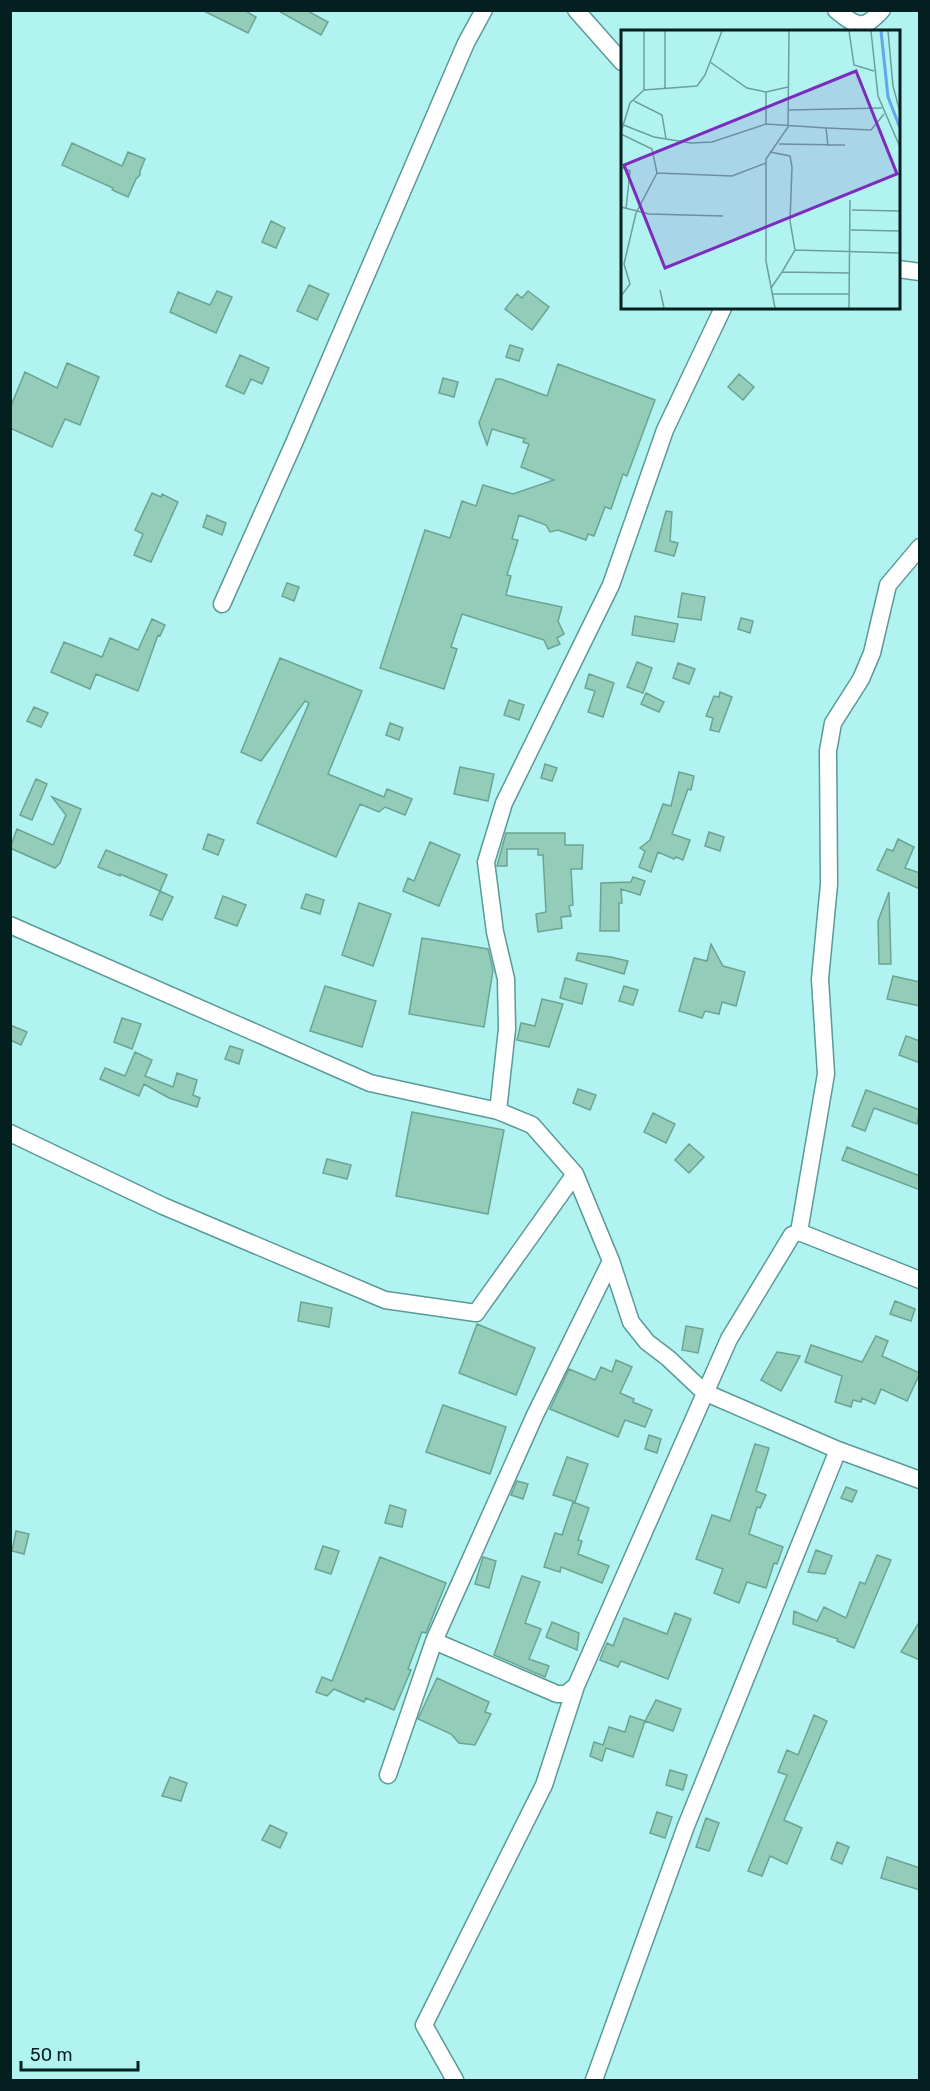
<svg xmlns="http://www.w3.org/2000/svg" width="930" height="2091" font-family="Rubik,sans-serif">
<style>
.building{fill:#93cdba;stroke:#6ba492;stroke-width:1.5}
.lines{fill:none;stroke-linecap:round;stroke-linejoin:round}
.street-casing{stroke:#5a9a97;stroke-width:19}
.street{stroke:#fff;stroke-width:16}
.inset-river{fill:none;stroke:#64a5ee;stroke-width:3}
.inset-road{fill:none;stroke:#6c9e9c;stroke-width:1.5}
.view{fill:#7b2cbf;fill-opacity:0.15;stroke:#7b2cbf;stroke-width:3}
.inset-edge{fill:none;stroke:#041f1f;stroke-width:3}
</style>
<rect width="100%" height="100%" fill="#b1f3f0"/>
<!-- building -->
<path class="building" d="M 202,10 L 244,10 L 256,17 L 248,33 Z
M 277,10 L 306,10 L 328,22 L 321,35 Z
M 72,143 L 122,166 L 128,152 L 145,159 L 140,171 L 140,175 L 136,179 L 128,197 L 112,190 L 113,188 L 62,165 Z
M 271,221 L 285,228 L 276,248 L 262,242 Z
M 309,285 L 329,294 L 317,320 L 297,311 Z
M 217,291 L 232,297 L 216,333 L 170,312 L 178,292 L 210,305 Z
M 528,291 L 549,307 L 532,330 L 505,309 L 517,294 L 522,298 Z
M 510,345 L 523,349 L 519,361 L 506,357 Z
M 240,355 L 269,368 L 262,384 L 251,379 L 244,394 L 226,386 Z
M 67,363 L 99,377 L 80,425 L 65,419 L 52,447 L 10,428 L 10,408 L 25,372 L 57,388 Z
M 558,364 L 655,400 L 627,476 L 623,474 L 611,509 L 605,507 L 594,536 L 588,534 L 586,540 L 558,530 L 550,532 L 546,525 L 519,515 L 512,539 L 518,540 L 507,575 L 511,576 L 506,595 L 562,607 L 558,621 L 564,634 L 557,638 L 560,644 L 548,649 L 544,640 L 462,614 L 451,647 L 457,649 L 444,689 L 380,668 L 425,530 L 450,538 L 462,501 L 476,506 L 483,485 L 513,494 L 554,480 L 521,467 L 529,444 L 523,442 L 525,439 L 492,429 L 487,445 L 479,423 L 496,379 L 501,379 L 547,396 Z
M 739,374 L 754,387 L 743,400 L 728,387 Z
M 443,378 L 458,382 L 454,397 L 439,393 Z
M 152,493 L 161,497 L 162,494 L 178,502 L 151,562 L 134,555 L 143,534 L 135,530 Z
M 666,511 L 672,512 L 670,541 L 678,543 L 674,556 L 655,551 Z
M 207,515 L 226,523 L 222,535 L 203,527 Z
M 287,583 L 299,587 L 294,601 L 282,596 Z
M 682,593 L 705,597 L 701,620 L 678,617 Z
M 635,616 L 678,624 L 674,642 L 632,635 Z
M 741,618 L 753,621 L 750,633 L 738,629 Z
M 152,619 L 165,625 L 160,636 L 158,635 L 138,691 L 96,674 L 90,689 L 51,672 L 64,642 L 102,657 L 110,638 L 138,650 Z
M 280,658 L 362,691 L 328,774 L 384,797 L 387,789 L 412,799 L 405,815 L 385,807 L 379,812 L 360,804 L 336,857 L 257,823 L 309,703 L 305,701 L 261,761 L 241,752 Z
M 637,662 L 652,668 L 643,693 L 627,687 Z
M 678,663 L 695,669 L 689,684 L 673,678 Z
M 589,674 L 614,683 L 603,717 L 588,712 L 595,691 L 585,688 Z
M 720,692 L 732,697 L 719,732 L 710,730 L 713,718 L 706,716 L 714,696 L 719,697 Z
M 646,693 L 664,702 L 659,712 L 641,704 Z
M 509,700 L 524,705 L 519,720 L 504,715 Z
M 34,707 L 48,713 L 41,727 L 27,721 Z
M 390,723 L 403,728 L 399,740 L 386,735 Z
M 545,764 L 557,768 L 552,781 L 541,778 Z
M 460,767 L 494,774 L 488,801 L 454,794 Z
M 679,772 L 694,776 L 691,790 L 688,789 L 672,834 L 690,840 L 683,860 L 676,857 L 674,859 L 658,852 L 651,872 L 639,867 L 645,851 L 640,848 L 650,840 L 663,804 L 671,806 Z
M 36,779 L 47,784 L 32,820 L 20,815 Z
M 52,797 L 81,809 L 60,863 L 55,868 L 10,848 L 17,829 L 53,845 L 66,815 Z
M 709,832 L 724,837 L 720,851 L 705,846 Z
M 506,833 L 565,833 L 565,845 L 583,845 L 582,869 L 571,869 L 573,905 L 569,906 L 571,916 L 561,917 L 562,928 L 538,932 L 536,914 L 546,912 L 543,855 L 538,855 L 538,849 L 507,849 L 507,866 L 497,866 Z
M 208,834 L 224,840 L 218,855 L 203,849 Z
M 898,839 L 914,847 L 905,868 L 920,873 L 920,889 L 877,870 L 887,849 L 893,851 Z
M 430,842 L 460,855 L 439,906 L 403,891 L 408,878 L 414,881 Z
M 106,850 L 167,875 L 160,891 L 120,874 L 120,876 L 98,867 Z
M 633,877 L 645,881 L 640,895 L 621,889 L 622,903 L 619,903 L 619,931 L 600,931 L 601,883 L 631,882 Z
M 160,891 L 173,897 L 162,920 L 150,915 Z
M 889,892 L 891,964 L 879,964 L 878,921 Z
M 306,894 L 324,900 L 320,914 L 301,908 Z
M 223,896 L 246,905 L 237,926 L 215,918 Z
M 359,903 L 391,914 L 373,966 L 342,955 Z
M 422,938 L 488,949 L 493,970 L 484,1027 L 409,1014 Z
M 711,944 L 723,966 L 745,972 L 736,1006 L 722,1002 L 719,1014 L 705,1011 L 702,1018 L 679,1011 L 694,958 L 707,961 Z
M 578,953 L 611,957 L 628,961 L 624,974 L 576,960 Z
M 893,976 L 920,982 L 920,1006 L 887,999 Z
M 565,978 L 587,984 L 582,1004 L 560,998 Z
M 325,986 L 376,1001 L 362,1047 L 310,1031 Z
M 624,986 L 638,990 L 633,1005 L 619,1001 Z
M 542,999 L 563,1004 L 549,1047 L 517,1040 L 521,1023 L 535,1026 Z
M 122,1018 L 141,1024 L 132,1049 L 114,1042 Z
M 10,1025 L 27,1032 L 21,1045 L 10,1040 Z
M 906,1036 L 920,1041 L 920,1063 L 899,1055 Z
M 230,1046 L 243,1050 L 239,1064 L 225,1059 Z
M 135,1052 L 152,1060 L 145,1076 L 173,1087 L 177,1073 L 197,1080 L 193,1095 L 200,1098 L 197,1107 L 169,1098 L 144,1084 L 139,1096 L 100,1079 L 105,1068 L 125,1076 Z
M 578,1089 L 596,1095 L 590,1110 L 573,1103 Z
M 866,1090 L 920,1110 L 917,1124 L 874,1108 L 865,1131 L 852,1126 Z
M 412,1112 L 504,1130 L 488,1214 L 396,1196 Z
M 653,1113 L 675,1124 L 666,1143 L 644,1132 Z
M 689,1144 L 704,1157 L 689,1173 L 675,1160 Z
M 847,1147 L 920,1176 L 920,1190 L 842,1160 Z
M 327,1159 L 351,1165 L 347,1179 L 323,1173 Z
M 895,1301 L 915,1309 L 911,1321 L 890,1314 Z
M 301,1302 L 332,1308 L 329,1327 L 298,1321 Z
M 477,1324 L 535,1348 L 516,1395 L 459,1373 Z
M 686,1326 L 703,1329 L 698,1353 L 682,1350 Z
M 876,1336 L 888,1341 L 882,1356 L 920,1373 L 907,1401 L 881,1389 L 875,1404 L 862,1398 L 861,1402 L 853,1400 L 851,1407 L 835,1402 L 842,1376 L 805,1362 L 811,1345 L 862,1362 Z
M 777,1352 L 800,1356 L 781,1391 L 761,1380 Z
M 616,1360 L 632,1367 L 620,1393 L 634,1399 L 633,1402 L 652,1410 L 645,1427 L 625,1420 L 618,1437 L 550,1409 L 569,1369 L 595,1380 L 601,1367 L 612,1372 Z
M 443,1405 L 506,1427 L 490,1474 L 426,1452 Z
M 649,1435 L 661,1439 L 657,1453 L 645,1449 Z
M 755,1444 L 769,1448 L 756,1491 L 766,1495 L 760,1508 L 757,1507 L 749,1534 L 783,1547 L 777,1564 L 774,1563 L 766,1588 L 747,1582 L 739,1603 L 714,1593 L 723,1569 L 696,1559 L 712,1515 L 730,1521 Z
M 567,1457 L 588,1464 L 575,1502 L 553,1495 Z
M 517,1481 L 528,1484 L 523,1499 L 511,1495 Z
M 846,1487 L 857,1491 L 852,1502 L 841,1498 Z
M 573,1502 L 589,1508 L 578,1540 L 582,1541 L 578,1554 L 609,1566 L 602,1583 L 561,1567 L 560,1572 L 544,1567 L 555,1533 L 562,1535 Z
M 390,1505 L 406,1510 L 402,1527 L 385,1523 Z
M 16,1531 L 29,1534 L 24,1554 L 12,1551 Z
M 323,1546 L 339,1551 L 331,1574 L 315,1569 Z
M 816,1550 L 832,1556 L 825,1574 L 808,1572 Z
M 877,1555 L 891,1560 L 854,1648 L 837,1641 L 838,1639 L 793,1624 L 794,1611 L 817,1621 L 824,1607 L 846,1618 L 860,1582 L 865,1584 Z
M 380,1557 L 446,1583 L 426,1633 L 422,1632 L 408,1669 L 411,1670 L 394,1710 L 366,1698 L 364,1702 L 334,1689 L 327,1696 L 316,1692 L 322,1677 L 332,1681 Z
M 483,1557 L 496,1561 L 489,1588 L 475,1584 Z
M 522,1576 L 540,1582 L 525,1623 L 541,1629 L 529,1659 L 549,1666 L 545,1677 L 494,1655 Z
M 675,1613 L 691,1619 L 668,1679 L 621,1661 L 618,1667 L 600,1660 L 607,1643 L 613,1646 L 624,1618 L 667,1634 Z
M 920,1621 L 920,1660 L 901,1652 Z
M 552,1622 L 579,1633 L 577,1650 L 546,1637 Z
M 437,1678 L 489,1702 L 485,1712 L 491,1714 L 475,1745 L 459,1743 L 451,1734 L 418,1719 Z
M 656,1700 L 681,1709 L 673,1731 L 645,1721 L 633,1757 L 606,1748 L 602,1761 L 590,1756 L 594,1742 L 603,1745 L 609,1727 L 625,1732 L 630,1716 L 645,1721 Z
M 814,1715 L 827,1721 L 784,1820 L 802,1828 L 787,1864 L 770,1856 L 762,1876 L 748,1871 L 787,1775 L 778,1772 L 787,1750 L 798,1755 Z
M 670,1770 L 687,1775 L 683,1790 L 666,1785 Z
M 170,1777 L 187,1783 L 181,1801 L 162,1796 Z
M 657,1812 L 672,1817 L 665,1838 L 650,1833 Z
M 706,1818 L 719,1823 L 709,1851 L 696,1847 Z
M 270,1825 L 287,1833 L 280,1848 L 262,1840 Z
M 837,1842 L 849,1847 L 842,1864 L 831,1859 Z
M 887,1857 L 920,1868 L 920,1890 L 881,1878 Z"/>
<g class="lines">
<defs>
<path id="street" d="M 576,10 L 622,62
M 836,10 C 857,27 863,31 882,10
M 898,269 L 920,272
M 222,604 L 294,443 L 466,43 L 484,10
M 10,925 L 370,1083 L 498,1111 L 532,1125 L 575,1174 L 611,1261 L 631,1322 L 647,1342 L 668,1358 L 704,1392 L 838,1450 L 920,1480
M 498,1111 L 507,1029 L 506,979 L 495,932 L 486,862 L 504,803 L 611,585 L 665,430 L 723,308
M 10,1133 L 163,1206 L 385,1300 L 476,1313 L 575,1174
M 799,1232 L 826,1074 L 820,979 L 829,884 L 828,751 L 833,723 L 861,679 L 872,653 L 888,585 L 920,547
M 434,1641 L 557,1694 L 566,1694 L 576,1686 L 729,1339 L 792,1235 L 799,1232 L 920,1280
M 388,1775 L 434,1641 L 535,1415 L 611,1261
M 455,2080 L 424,2025 L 544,1785 L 576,1686
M 594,2080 L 686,1826 L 838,1450"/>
</defs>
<!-- street casing -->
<use href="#street" class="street-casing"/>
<!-- street -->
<use href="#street" class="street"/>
</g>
<!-- overview -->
<g transform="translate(621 30)">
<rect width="279" height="279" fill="#b1f3f0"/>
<path class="inset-river" d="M 260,1 L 267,67 L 279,98"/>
<path class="inset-road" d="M 44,1 L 44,59M 228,1 L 233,35 L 253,41M 250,1 L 257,66 L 279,117M 267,1 L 272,56 L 279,82M 89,32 L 126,58 L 145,62 L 167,57M 23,60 L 23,1M 145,62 L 145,94M 13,71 L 41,85 L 45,109M 168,80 L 261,78M 0,94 L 33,107 L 70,113 L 91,112 L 145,94 L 205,98 L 207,116M 206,98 L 250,100 L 263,84M 0,102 L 9,73 L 23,60 L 76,56 L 84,45 L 101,1M 0,104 L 31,119 L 36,143 L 15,183 L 3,234 L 9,254 L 0,266M 158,114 L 224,115M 149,122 L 169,126 L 171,137 L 169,191 L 174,220 L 161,242M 0,137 L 9,141 L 5,179M 36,143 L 111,146 L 145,133M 0,177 L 28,184 L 102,186M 231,180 L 279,181M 230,200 L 279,201M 174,220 L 279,223M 150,258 L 161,242 L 229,243M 39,260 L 43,278M 151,264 L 228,264M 154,278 L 145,231 L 145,129 L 167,97 L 168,1M 228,278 L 229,170"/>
<path class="view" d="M 235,41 L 276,144 L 44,238 L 3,135 Z"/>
<rect width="279" height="279" class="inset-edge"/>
</g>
<!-- border -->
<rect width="930" height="2091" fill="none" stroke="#041f1f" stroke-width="24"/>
<!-- scale -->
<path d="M21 2061v9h117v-9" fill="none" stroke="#041f1f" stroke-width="3"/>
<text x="30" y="2061" font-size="18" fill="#041f1f" stroke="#b1f3f0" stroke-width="4.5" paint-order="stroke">50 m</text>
</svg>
